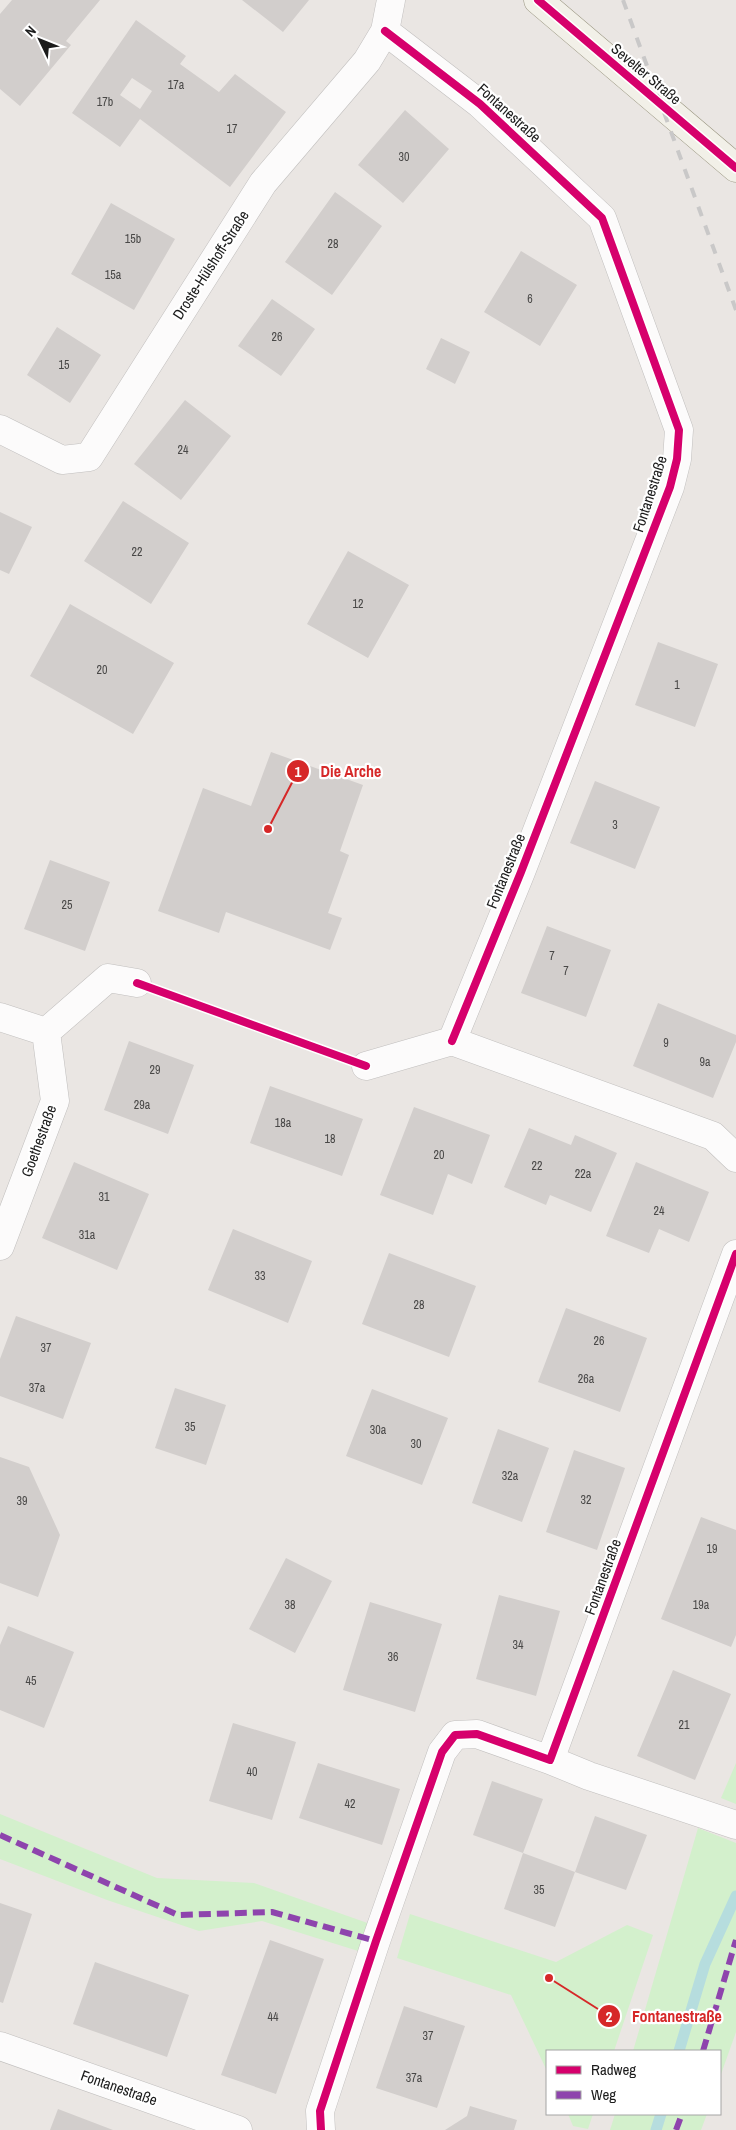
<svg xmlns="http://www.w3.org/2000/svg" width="736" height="2130" font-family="'Archivo Narrow',sans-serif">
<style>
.park{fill:#d3f0cc}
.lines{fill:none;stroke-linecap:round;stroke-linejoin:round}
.stream{stroke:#b6ddde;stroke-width:11}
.building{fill:#d2cecc;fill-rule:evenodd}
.street-casing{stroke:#c1bfbe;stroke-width:29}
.secondary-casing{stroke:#94907b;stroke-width:29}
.street{stroke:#fcfbfb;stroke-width:28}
.secondary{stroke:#f2f0e8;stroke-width:28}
.rail{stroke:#c9c8c8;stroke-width:4;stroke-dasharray:10 10;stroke-linecap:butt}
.quiet{stroke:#8e44ad;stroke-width:6;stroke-dasharray:12 6;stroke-linecap:butt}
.cycleway-casing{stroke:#fff;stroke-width:11}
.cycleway{stroke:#d6006c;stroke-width:8}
.labels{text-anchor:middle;stroke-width:4.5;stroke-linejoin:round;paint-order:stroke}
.number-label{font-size:12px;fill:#494847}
.street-label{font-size:15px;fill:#1b1b1b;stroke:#fff}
.leader{fill:none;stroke:#d62828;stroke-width:2}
.callout-dot{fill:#d62828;stroke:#fff;stroke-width:2}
.mark-label{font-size:15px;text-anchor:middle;font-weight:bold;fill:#fff}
.callout-label{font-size:16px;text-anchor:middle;font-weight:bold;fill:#d62828;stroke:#fff;stroke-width:4.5;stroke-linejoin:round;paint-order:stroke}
</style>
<rect width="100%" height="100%" fill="#eae6e3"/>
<!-- park -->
<path class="park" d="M 736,1763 L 736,1804 L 721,1798 Z
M 0,1814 L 157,1878 L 254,1883 L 376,1926 L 371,1955 L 262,1921 L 199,1931 L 107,1900 L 0,1859 Z
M 698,1828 L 736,1843 L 736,2032 L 720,2077 L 720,2051 L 633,2051 Z
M 410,1914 L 556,1962 L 627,1925 L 653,1935 L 614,2051 L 547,2051 L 547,2071 L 511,1995 L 397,1958 Z
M 568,2114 L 593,2114 L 588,2129 L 573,2126 Z
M 615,2114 L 707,2114 L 701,2130 L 610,2130 Z"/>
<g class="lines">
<!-- stream -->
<path class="stream" d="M 679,2051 L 705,1964 L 736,1896
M 656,2130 L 661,2114"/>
</g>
<!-- building -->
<path class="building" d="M 12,0 L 100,0 L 66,41 L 71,45 L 20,106 L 0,89 L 0,14 Z
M 242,0 L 309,0 L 283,32 Z
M 136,20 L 186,56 L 180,64 L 219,92 L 235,74 L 286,112 L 230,187 L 140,119 L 120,147 L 72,113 ZM 132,78 L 152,91 L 140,109 L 120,95 Z
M 405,110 L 449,149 L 403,203 L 358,165 Z
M 335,192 L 382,226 L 332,295 L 285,262 Z
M 111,203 L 175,239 L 134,310 L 71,274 Z
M 521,251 L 577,285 L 540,346 L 484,312 Z
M 272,299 L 315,329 L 281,376 L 238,346 Z
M 57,327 L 101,355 L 70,403 L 27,375 Z
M 441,338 L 470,352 L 455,384 L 426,369 Z
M 185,400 L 231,436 L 181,500 L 134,464 Z
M 123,501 L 189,543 L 151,604 L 84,561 Z
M 0,512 L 32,527 L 9,574 L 0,570 Z
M 348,551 L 409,585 L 368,658 L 307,624 Z
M 70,604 L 174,663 L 133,734 L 30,676 Z
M 658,642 L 718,664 L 695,727 L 635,705 Z
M 271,752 L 363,785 L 340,851 L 349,855 L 328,913 L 342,918 L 330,950 L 226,912 L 219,933 L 158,911 L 203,788 L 251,806 Z
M 595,781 L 660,807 L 635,869 L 570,843 Z
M 50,860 L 110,882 L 85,951 L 24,929 Z
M 547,926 L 611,950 L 586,1017 L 521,993 Z
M 658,1003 L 736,1035 L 736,1042 L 713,1098 L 633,1066 Z
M 129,1041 L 194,1065 L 168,1134 L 104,1110 Z
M 270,1086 L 363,1119 L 342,1176 L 250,1143 Z
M 414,1107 L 490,1135 L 472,1184 L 448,1174 L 433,1215 L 380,1195 Z
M 529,1128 L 571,1145 L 575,1135 L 617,1153 L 591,1212 L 550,1195 L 546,1205 L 504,1187 Z
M 74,1162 L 149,1194 L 117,1270 L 42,1238 Z
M 636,1162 L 709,1192 L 689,1242 L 659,1229 L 649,1253 L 606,1236 Z
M 233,1229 L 312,1261 L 288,1323 L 208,1290 Z
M 389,1253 L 476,1286 L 449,1357 L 362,1324 Z
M 566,1308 L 647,1338 L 620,1412 L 538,1382 Z
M 16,1316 L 91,1343 L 63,1419 L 0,1396 L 0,1359 Z
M 175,1388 L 226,1405 L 206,1465 L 155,1448 Z
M 372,1389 L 448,1418 L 422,1485 L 346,1456 Z
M 498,1429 L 549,1448 L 522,1522 L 472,1503 Z
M 574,1450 L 625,1468 L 597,1550 L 546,1532 Z
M 0,1457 L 29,1467 L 60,1535 L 38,1597 L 0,1583 Z
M 701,1517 L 736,1530 L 736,1635 L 731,1647 L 661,1619 Z
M 286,1558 L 332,1581 L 295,1653 L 249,1629 Z
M 499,1595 L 560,1611 L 536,1696 L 476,1679 Z
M 370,1602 L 442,1624 L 415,1712 L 343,1690 Z
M 8,1626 L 74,1652 L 44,1728 L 0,1710 L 0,1645 Z
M 673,1670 L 731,1694 L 695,1780 L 637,1756 Z
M 233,1723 L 296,1742 L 272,1820 L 209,1801 Z
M 318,1763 L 400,1789 L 382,1845 L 299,1818 Z
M 492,1781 L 543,1799 L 523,1853 L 575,1872 L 555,1927 L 504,1909 L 523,1853 L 473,1835 Z
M 595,1816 L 647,1835 L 626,1890 L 575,1872 Z
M 0,1903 L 32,1914 L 3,2003 L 0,2002 Z
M 270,1940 L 324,1959 L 276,2094 L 221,2075 Z
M 95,1962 L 189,1995 L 167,2057 L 73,2024 Z
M 404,2006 L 465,2026 L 437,2108 L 376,2088 Z
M 470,2106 L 517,2120 L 514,2130 L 445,2130 L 467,2116 Z
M 58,2109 L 113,2130 L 50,2130 Z"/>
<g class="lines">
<defs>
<path id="street" d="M 385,31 L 480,104 L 602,218 L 679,430 L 677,459 L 670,487 L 521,872 L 452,1041
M 0,429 L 62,460 L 89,457 L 263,183 L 367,61 L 385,31 L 391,0
M 0,1017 L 46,1032 L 108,978 L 137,983
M 366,1066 L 452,1041 L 713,1136 L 736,1158
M 0,1246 L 55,1101 L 46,1032
M 550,1760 L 589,1776 L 736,1825
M 0,2046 L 238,2130
M 321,2130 L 320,2111 L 376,1941 L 442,1752 L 455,1735 L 477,1734 L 550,1760 L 736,1254"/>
<path id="secondary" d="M 538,0 L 736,168"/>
</defs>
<!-- street casing -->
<use href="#street" class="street-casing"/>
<!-- secondary casing -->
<use href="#secondary" class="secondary-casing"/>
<!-- street -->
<use href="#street" class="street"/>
<!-- secondary -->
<use href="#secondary" class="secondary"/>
<!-- rail -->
<path class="rail" d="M 623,0 L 736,310"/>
<!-- quiet -->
<path class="quiet" d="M 0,1835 L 178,1915 L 272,1912 L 376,1941
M 703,2051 L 736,1940
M 676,2130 L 682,2114"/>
<defs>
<path id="cycleway" d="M 538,0 L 736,168
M 385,31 L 480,104 L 602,218 L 679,430 L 677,459 L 670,487 L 521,872 L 452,1041
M 137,983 L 366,1066
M 321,2130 L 320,2111 L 376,1941 L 442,1752 L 455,1735 L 477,1734 L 550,1760 L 736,1254"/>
</defs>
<!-- cycleway casing -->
<use href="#cycleway" class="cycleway-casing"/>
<!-- cycleway -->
<use href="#cycleway" class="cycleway"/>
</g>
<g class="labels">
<!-- number labels -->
<g class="number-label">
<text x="176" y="89">17a</text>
<text x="105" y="106">17b</text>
<text x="232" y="133">17</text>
<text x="404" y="161">30</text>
<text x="133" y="243">15b</text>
<text x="333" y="248">28</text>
<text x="113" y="279">15a</text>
<text x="530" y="303">6</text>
<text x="277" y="341">26</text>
<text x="64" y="369">15</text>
<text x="183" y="454">24</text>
<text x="137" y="556">22</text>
<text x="358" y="608">12</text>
<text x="102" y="674">20</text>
<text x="677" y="689">1</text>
<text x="615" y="829">3</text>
<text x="67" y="909">25</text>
<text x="552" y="960">7</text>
<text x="566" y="975">7</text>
<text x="666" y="1047">9</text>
<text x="705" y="1066">9a</text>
<text x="155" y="1074">29</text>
<text x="142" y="1109">29a</text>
<text x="283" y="1127">18a</text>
<text x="330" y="1143">18</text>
<text x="439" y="1159">20</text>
<text x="537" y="1170">22</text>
<text x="583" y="1178">22a</text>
<text x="104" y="1201">31</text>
<text x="659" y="1215">24</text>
<text x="87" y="1239">31a</text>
<text x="260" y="1280">33</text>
<text x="419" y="1309">28</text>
<text x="599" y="1345">26</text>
<text x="46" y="1352">37</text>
<text x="586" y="1383">26a</text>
<text x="37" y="1392">37a</text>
<text x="190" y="1431">35</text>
<text x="378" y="1434">30a</text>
<text x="416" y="1448">30</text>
<text x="510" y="1480">32a</text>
<text x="586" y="1504">32</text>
<text x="22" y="1505">39</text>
<text x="712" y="1553">19</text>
<text x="290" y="1609">38</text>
<text x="701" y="1609">19a</text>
<text x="518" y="1649">34</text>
<text x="393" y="1661">36</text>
<text x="31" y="1685">45</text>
<text x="684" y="1729">21</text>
<text x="252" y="1776">40</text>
<text x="350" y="1808">42</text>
<text x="539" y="1894">35</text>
<text x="273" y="2021">44</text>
<text x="428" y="2040">37</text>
<text x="414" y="2082">37a</text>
</g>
<!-- street labels -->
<g class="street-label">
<text transform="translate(646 74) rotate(40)" y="5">Sevelter Straße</text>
<text transform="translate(509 113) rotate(42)" y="5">Fontanestraße</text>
<text transform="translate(211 265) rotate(-57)" y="5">Droste-Hülshoff-Straße</text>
<text transform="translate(650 494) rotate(-72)" y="5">Fontanestraße</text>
<text transform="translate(506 871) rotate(-68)" y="5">Fontanestraße</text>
<text transform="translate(39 1141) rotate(-70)" y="5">Goethestraße</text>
<text transform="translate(603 1577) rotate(-70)" y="5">Fontanestraße</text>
<text transform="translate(119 2088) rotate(19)" y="5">Fontanestraße</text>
</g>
</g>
<!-- callouts -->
<path class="leader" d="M268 829L298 771M549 1978L609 2016"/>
<g class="callout-dot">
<circle cx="268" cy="829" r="5"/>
<circle cx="549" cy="1978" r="5"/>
<circle cx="298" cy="771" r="12"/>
<circle cx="609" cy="2016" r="12"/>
</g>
<g class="mark-label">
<text x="298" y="777">1</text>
<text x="609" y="2022">2</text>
</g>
<g class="callout-label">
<text x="351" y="777">Die Arche</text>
<text x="677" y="2022">Fontanestraße</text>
</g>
<!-- legend -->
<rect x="546" y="2050" width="175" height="65" fill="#ffffff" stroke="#a4a4a4"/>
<rect x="556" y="2066" width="25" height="8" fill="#d6006c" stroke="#a4a4a4"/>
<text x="591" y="2075" font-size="15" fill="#1b1b1b">Radweg</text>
<rect x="556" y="2091" width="25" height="8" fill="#8e44ad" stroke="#a4a4a4"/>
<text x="591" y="2100" font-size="15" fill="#1b1b1b">Weg</text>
<!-- north arrow -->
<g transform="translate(40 40) rotate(313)" stroke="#ffffff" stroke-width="4" paint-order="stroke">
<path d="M0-4L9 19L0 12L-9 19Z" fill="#1b1b1b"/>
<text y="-8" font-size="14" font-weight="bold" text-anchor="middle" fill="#1b1b1b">N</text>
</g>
</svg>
